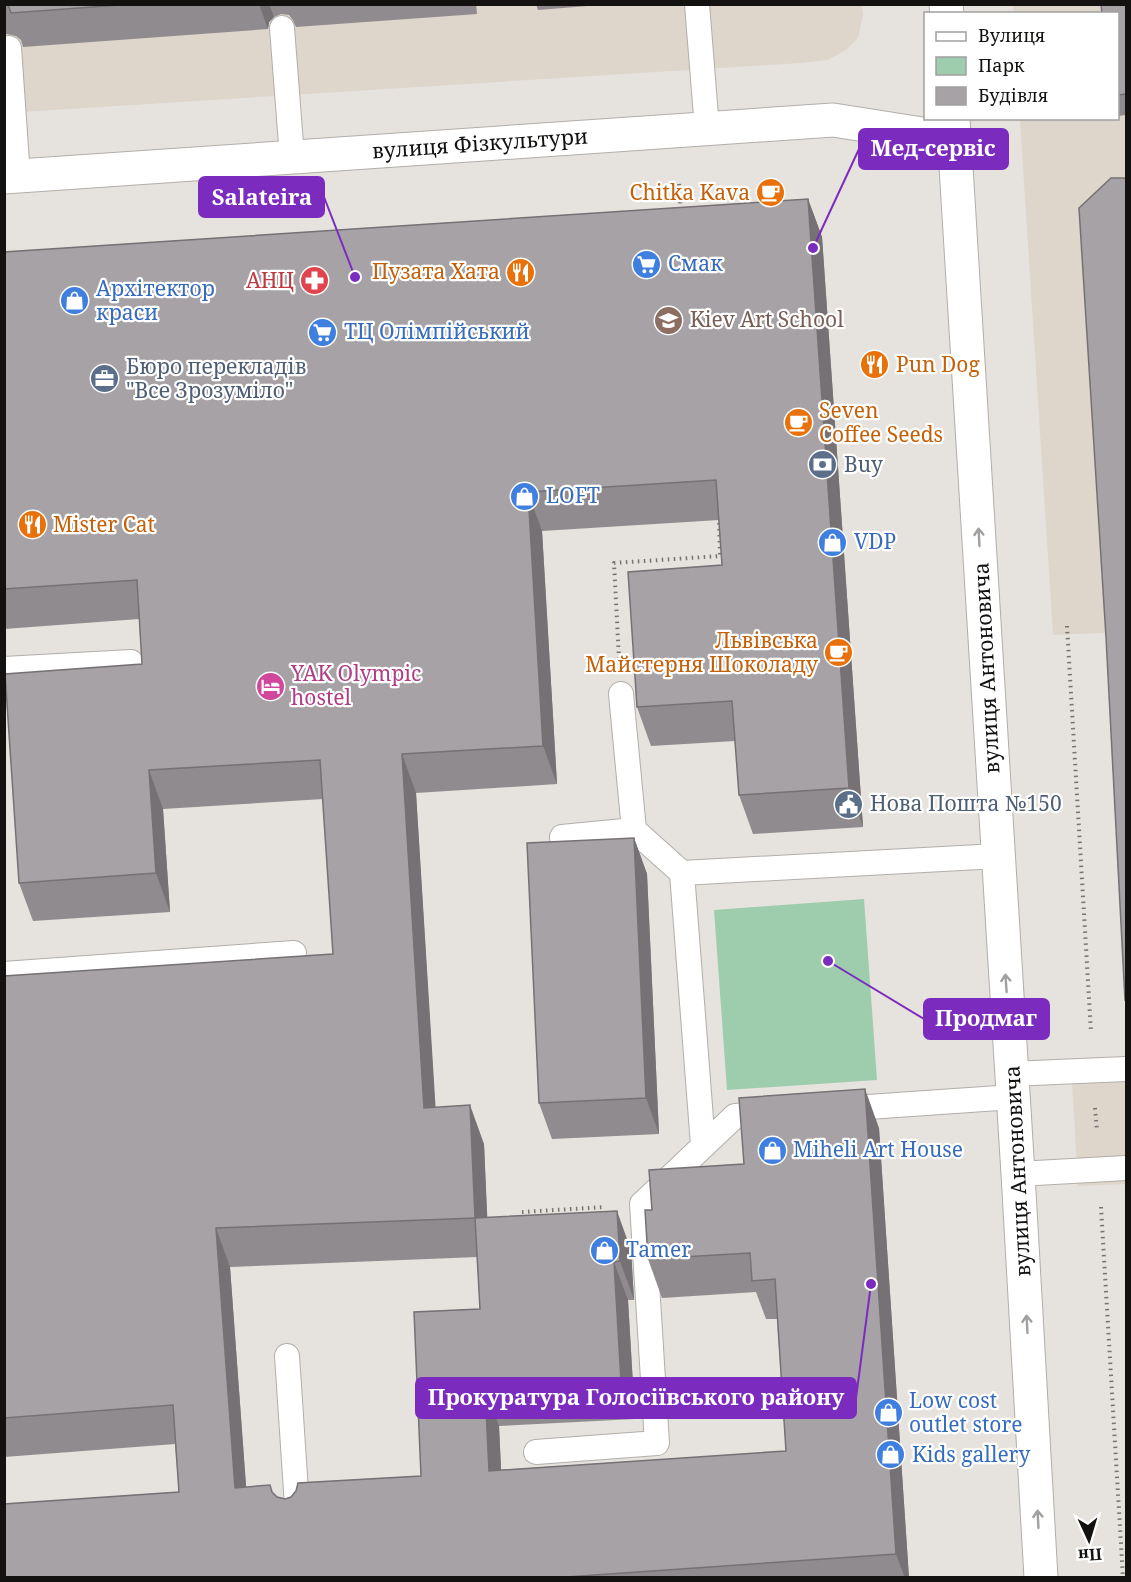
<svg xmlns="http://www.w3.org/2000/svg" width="1131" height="1582" font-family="'Noto Serif',serif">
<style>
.built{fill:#ded5cb}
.green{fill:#9ecdae}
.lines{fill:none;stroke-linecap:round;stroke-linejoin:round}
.lane-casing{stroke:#b2aeaa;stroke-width:26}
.street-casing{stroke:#b2aeaa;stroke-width:35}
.primary-casing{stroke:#b2aeaa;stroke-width:35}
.path{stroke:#767471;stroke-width:4;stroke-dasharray:1.5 4.5;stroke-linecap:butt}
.lane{stroke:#fff;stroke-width:24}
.street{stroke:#fff;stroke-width:33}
.primary{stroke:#fff;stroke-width:33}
.wall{fill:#908b8e;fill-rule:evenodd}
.shaded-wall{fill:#757174}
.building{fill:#a7a2a5;stroke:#757174;stroke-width:1.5;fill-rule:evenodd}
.oneway{stroke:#a1a09f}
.labels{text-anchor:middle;stroke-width:4.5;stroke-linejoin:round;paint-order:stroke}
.street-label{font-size:21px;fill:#131210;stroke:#fff}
.food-label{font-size:21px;fill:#c56008;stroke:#fff;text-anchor:end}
.shop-label{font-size:21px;fill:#366cbe;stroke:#fff;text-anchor:start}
.health-label{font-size:21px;fill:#be3a42;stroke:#fff;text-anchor:end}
.education-label{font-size:21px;fill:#785e54;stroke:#fff;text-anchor:start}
.service-label{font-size:21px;fill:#4e5e75;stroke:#fff;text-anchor:start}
.hotel-label{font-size:21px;fill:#b23c85;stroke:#fff;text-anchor:start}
.leader{fill:none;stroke:#7b2cbf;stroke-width:2}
.callout-dot{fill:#7b2cbf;stroke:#fff;stroke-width:2}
.callout{fill:#7b2cbf;stroke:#7b2cbf;stroke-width:2}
.callout-label{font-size:22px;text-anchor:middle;font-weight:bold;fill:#fff}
</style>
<rect width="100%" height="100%" fill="#e6e2de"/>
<!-- built -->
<path class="built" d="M 5,5 L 862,5 L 863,16 L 858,38 L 846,50 L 828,60 L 800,63 L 5,113 Z
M 1013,5 L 1126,5 L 1126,632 L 1053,635 L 1020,119 L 1118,118 L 1118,14 L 1013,13 Z
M 1126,1076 L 1126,1184 L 1078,1186 L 1072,1079 Z"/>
<!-- green -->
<path class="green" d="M 864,899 L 877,1080 L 727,1090 L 714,910 Z"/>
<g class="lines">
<defs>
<path id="lane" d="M 697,4 L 707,129
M 282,28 L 292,157
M 9,48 L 18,176
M 4,669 L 131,662
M 621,694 L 634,830 L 682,873 L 703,1145
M 562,837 L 634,830
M 682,873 L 998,856
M 4,974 L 294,953
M 1012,1074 L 1126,1069
M 839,1109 L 1013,1097
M 1018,1174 L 1126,1168
M 287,1356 L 298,1521
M 536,1452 L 657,1443 L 642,1204 L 735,1116 L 771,1113"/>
<path id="street" d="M 4,177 L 833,120 L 954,139"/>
<path id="primary" d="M 946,4 L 947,14
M 953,118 L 1018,1174 L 1041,1578"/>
</defs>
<!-- lane casing -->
<use href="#lane" class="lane-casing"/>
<!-- street casing -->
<use href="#street" class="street-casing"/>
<!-- primary casing -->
<use href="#primary" class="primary-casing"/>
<!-- path -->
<path class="path" d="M 679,184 L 681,211
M 1067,626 L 1091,1032
M 619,659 L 614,563 L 720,556 L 719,517
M 1095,1108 L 1097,1131
M 1101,1207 L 1123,1578
M 522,1212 L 605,1207"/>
<!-- lane -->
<use href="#lane" class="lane"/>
<!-- street -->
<use href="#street" class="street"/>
<!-- primary -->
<use href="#primary" class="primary"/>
</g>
<!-- wall -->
<path class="wall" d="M 4,4 L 476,4 L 477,14 L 296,27 L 293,20 L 289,15 L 281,14 L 274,17 L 269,22 L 268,29 L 23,47 L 21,40 L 16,36 L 7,34 L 4,35 Z
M 536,4 L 612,4 L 538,10 Z
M 1126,4 L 1126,115 L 1118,116 L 1118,14 Z
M 808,199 L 822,237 L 863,827 L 753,834 L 739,795 L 735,741 L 651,746 L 637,707 L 722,565 L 719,520 L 542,531 L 557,784 L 416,793 L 435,1107 L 484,1144 L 487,1217 L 631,1250 L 634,1300 L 628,1300 L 635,1419 L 499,1426 L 501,1470 L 786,1451 L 777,1319 L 766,1319 L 756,1292 L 662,1298 L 648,1259 L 652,1210 L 744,1164 L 879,1128 L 909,1578 L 4,1578 L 179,1492 L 175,1444 L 4,1457 L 4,976 L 333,954 L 323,799 L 163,809 L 170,912 L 33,921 L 19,883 L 142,664 L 139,619 L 4,629 L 4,252 ZM 477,1257 L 480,1309 L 421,1476 L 285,1499 L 277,1497 L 272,1492 L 246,1487 L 230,1267 Z
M 634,838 L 647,874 L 659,1134 L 552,1139 L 539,1103 Z"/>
<!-- shaded-wall -->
<path class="shaded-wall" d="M 259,4 L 269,4 L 274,17 L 269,22 L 268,29 Z
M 808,199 L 822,237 L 863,827 L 849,788 Z
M 528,492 L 542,531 L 557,784 L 543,746 Z
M 402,754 L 416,793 L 438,1146 L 424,1108 Z
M 149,770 L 163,809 L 170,912 L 156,873 Z
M 634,838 L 647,874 L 659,1134 L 646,1098 Z
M 865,1089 L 879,1128 L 909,1578 L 905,1578 L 896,1554 Z
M 470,1105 L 484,1144 L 489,1256 L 475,1218 Z
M 617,1211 L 631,1250 L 634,1300 L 620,1261 Z
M 216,1228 L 230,1267 L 249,1526 L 235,1488 Z
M 614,1262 L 628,1300 L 635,1419 L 621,1381 Z
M 485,1388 L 499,1426 L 503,1510 L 489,1471 Z"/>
<!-- building -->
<path class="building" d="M 6,4 L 133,4 L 11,13 L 9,7 Z
M 1101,4 L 1126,4 L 1126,94 L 1118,95 L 1118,14 L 1102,14 Z
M 1111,178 L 1126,178 L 1126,1000 L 1125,1000 L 1106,637 L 1079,208 Z
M 808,199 L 849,788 L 739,795 L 732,701 L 637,707 L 628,572 L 722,565 L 716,480 L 528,492 L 543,746 L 402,754 L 424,1108 L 470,1105 L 475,1218 L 617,1211 L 620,1261 L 614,1262 L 621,1381 L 485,1388 L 489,1471 L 786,1451 L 775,1279 L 752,1281 L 750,1253 L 648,1259 L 645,1210 L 652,1210 L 649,1170 L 744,1164 L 739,1098 L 865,1089 L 896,1554 L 551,1578 L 4,1578 L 4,1504 L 179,1492 L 173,1405 L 4,1418 L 4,976 L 333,954 L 320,760 L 149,770 L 156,873 L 19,883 L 5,674 L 142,664 L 137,580 L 4,589 L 4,252 ZM 475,1218 L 480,1309 L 414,1312 L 421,1476 L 298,1483 L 296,1491 L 291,1497 L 285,1499 L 277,1497 L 272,1492 L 270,1485 L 235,1488 L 216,1228 Z
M 634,838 L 646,1098 L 539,1103 L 527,843 Z"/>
<!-- one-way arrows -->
<defs><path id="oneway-shaft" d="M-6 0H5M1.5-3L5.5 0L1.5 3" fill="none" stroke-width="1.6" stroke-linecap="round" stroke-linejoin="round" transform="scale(1.5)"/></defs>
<g class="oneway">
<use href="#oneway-shaft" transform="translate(979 537) rotate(-93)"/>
<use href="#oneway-shaft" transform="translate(1006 983) rotate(-94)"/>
<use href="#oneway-shaft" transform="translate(1027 1324) rotate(-93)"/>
<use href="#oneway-shaft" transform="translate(1038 1519) rotate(-93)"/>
</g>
<!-- icons -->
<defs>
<symbol id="cafe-disc" viewBox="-11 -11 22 22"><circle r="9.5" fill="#e8710a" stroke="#fff"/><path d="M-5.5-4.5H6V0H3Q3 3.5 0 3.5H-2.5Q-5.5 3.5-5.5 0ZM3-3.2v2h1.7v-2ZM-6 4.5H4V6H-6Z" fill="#fff"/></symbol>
<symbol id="supermarket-disc" viewBox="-11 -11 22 22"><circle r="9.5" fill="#3f7fe0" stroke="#fff"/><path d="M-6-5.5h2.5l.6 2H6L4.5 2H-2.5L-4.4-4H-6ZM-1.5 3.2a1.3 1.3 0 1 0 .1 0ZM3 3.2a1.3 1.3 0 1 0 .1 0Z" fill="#fff"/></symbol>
<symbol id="restaurant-disc" viewBox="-11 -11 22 22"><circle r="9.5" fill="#e8710a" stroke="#fff"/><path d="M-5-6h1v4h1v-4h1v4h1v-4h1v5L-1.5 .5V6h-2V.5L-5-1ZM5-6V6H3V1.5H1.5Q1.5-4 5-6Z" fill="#fff"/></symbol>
<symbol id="pharmacy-disc" viewBox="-11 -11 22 22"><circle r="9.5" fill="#e0444e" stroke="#fff"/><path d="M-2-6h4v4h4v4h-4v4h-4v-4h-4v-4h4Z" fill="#fff"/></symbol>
<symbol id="shop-disc" viewBox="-11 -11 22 22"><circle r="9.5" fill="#3f7fe0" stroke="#fff"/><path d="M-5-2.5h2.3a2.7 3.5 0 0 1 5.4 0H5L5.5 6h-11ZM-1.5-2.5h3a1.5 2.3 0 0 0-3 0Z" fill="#fff"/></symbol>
<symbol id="school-disc" viewBox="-11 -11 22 22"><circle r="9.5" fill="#8d6e63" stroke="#fff"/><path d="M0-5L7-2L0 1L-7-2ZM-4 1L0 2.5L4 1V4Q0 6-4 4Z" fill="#fff"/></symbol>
<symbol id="office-disc" viewBox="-11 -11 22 22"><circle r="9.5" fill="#5c6f8a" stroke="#fff"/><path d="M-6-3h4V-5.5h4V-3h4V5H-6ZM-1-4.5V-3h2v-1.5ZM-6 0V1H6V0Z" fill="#fff"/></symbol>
<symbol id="bank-disc" viewBox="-11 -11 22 22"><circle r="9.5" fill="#5c6f8a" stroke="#fff"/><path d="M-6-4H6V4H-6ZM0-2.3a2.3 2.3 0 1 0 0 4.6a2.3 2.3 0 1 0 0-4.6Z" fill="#fff"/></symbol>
<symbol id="hotel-disc" viewBox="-11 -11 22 22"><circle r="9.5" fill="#d1479c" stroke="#fff"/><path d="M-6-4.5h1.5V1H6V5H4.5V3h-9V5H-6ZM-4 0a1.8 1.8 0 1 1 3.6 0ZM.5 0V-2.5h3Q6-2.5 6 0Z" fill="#fff"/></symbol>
<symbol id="civic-disc" viewBox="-11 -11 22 22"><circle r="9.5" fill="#5c6f8a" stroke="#fff"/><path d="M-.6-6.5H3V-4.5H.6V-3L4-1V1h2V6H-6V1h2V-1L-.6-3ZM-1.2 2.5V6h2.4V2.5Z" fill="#fff"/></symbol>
</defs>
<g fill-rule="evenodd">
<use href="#cafe-disc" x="754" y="176" width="33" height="33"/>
<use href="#supermarket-disc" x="630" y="248" width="33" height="33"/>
<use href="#restaurant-disc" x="504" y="256" width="33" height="33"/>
<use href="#pharmacy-disc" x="298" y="264" width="33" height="33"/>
<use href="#shop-disc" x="58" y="284" width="33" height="33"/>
<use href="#school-disc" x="652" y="304" width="33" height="33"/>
<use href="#supermarket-disc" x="306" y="316" width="33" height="33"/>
<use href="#restaurant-disc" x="858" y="348" width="33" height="33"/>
<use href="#office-disc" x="88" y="362" width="33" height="33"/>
<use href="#cafe-disc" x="782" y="406" width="33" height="33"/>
<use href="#bank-disc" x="806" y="448" width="33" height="33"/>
<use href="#shop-disc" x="508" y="480" width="33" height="33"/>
<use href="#restaurant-disc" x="16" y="508" width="33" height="33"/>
<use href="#shop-disc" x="816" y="526" width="33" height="33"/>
<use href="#cafe-disc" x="822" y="636" width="33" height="33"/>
<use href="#hotel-disc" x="254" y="670" width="33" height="33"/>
<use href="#civic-disc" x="832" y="788" width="33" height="33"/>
<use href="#shop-disc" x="756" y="1134" width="33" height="33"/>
<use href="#shop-disc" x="588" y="1234" width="33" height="33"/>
<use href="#shop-disc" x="872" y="1396" width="33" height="33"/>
<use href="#shop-disc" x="874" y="1438" width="33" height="33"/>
</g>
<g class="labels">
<!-- street labels -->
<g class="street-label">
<text transform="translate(480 144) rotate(-4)" y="7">вулиця Фізкультури</text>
<text transform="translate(987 668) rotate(-93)" y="7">вулиця Антоновича</text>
<text transform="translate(1018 1171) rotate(-93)" y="7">вулиця Антоновича</text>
</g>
<!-- food labels -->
<g class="food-label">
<text x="750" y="200">Chitka Kava</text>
<text x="500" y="279">Пузата Хата</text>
<text x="896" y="372" text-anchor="start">Pun Dog</text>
<text x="819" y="418" text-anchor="start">Seven<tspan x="819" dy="24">Coffee Seeds</tspan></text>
<text x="53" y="532" text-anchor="start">Mister Cat</text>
<text x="818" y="648">Львівська<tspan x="818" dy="24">Майстерня Шоколаду</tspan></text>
</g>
<!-- shop labels -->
<g class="shop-label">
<text x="668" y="271">Смак</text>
<text x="96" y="296">Архітектор<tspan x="96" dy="24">краси</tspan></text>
<text x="344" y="339">ТЦ Олімпійський</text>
<text x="546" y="503">LOFT</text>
<text x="854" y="549">VDP</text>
<text x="793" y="1157">Miheli Art House</text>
<text x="626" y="1257">Tamer</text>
<text x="909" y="1408">Low cost<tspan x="909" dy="24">outlet store</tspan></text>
<text x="912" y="1462">Kids gallery</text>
</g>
<!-- health labels -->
<g class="health-label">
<text x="294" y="288">АНЦ</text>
</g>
<!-- education labels -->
<g class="education-label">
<text x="690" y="327">Kiev Art School</text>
</g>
<!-- service labels -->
<g class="service-label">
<text x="126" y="374">Бюро перекладів<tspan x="126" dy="24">"Все Зрозуміло"</tspan></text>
<text x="844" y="472">Buy</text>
<text x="870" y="811">Нова Пошта №150</text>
</g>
<!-- hotel labels -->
<g class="hotel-label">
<text x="291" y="681">YAK Olympic<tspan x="291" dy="24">hostel</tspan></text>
</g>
</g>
<!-- callouts -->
<path class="leader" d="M813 248L859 149M355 277L324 197M828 961L924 1019M871 1284L856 1398"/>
<g class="callout-dot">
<circle cx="813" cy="248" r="6"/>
<circle cx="355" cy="277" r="6"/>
<circle cx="828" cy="961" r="6"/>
<circle cx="871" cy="1284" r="6"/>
</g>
<g class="callout">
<rect x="859" y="129" width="149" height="40" rx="6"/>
<rect x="199" y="177" width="125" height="40" rx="6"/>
<rect x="924" y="999" width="125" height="40" rx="6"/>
<rect x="416" y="1378" width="440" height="40" rx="6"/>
</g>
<g class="callout-label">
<text x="933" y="156">Мед-сервіс</text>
<text x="262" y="205">Salateira</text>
<text x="986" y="1026">Продмаг</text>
<text x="636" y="1405">Прокуратура Голосіївського району</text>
</g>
<!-- border -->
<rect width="1131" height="1582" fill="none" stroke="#131210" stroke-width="12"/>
<!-- legend -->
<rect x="924" y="12" width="195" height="108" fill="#ffffff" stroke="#a1a09f" stroke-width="1.5"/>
<rect x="936" y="32" width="30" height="9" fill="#ffffff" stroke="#a1a09f" stroke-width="1.5"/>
<text x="978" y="42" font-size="18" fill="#131210">Вулиця</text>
<rect x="936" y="57" width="30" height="18" fill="#9ecdae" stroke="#a1a09f" stroke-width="1.5"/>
<text x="978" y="72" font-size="18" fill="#131210">Парк</text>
<rect x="936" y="87" width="30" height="18" fill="#a7a2a5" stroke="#a1a09f" stroke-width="1.5"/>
<text x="978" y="102" font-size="18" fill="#131210">Будівля</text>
<!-- north arrow -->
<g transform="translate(1089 1540) rotate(176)" stroke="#ffffff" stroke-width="4.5" paint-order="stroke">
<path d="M0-4.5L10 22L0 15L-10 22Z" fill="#131210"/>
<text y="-9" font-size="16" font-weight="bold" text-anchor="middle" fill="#131210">Пн</text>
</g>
</svg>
